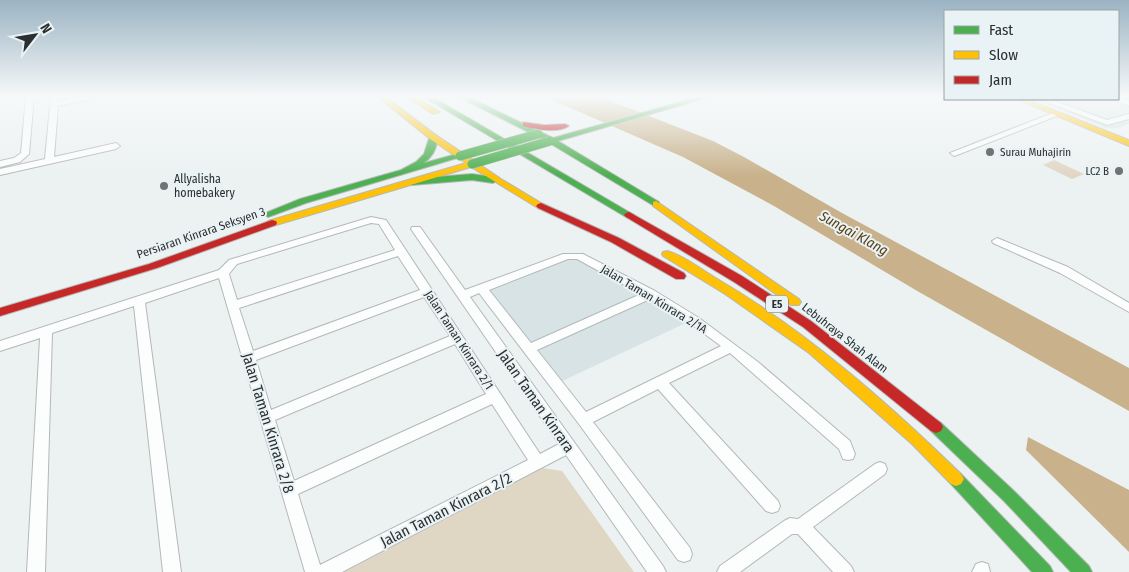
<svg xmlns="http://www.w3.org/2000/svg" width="1129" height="572" font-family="'Fira Sans Condensed',sans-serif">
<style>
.built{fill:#d7e3e4}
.green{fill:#e0d6c4}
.water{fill:#c8b18b}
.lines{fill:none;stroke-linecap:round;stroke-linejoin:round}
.street-casing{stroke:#b4b8b8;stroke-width:2}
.fast-casing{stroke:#b4b8b8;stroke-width:2}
.slow-casing{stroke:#b4b8b8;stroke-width:2}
.jam-casing{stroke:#b4b8b8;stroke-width:2}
.street{fill:#fcfdfd;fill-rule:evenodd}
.fast{fill:#4caf50;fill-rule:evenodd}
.slow{fill:#ffc107;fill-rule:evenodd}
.jam{fill:#c62828;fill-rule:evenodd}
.fast-bridge-casing{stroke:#b4b8b8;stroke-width:10;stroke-linecap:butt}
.fast-bridge{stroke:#4caf50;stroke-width:9}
.poi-dot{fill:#6f7373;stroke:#e9f2f4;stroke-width:2}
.labels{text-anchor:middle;stroke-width:4;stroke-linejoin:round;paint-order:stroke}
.far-poi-label{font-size:11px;fill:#2b2f2f;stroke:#e9f2f4;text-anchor:start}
.shield{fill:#e9f2f4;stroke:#646a6a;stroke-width:1}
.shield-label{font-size:11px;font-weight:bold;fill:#2b2f2f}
.poi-label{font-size:12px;fill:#2b2f2f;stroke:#e9f2f4;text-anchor:start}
.street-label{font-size:12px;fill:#2b2f2f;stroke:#e9f2f4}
.water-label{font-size:14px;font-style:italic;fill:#583f14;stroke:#e9f2f4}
.near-street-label{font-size:15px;fill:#2b2f2f;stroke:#e9f2f4}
</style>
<rect width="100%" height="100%" fill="#ecf1f1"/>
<!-- built -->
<path class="built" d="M 1118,96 L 1129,96 L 1129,124 L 1118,128 L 1106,128 L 1033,99 L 1118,99 Z
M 569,258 L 577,258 L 690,321 L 560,382 L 486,289 Z"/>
<!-- green -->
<path class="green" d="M 1054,160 L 1084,174 L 1072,179 L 1043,165 Z
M 543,468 L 562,471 L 634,572 L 344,572 Z"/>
<!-- water -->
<path class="water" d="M 543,96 L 598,96 L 713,141 L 744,157 L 842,213 L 1129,368 L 1129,411 L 919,292 L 774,206 L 683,157 Z
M 1028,437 L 1129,490 L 1129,552 L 1026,450 Z"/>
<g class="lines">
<defs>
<path id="street" d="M 26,96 L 34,96 L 29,154 L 20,162 L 0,167 L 0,161 L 14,158 L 21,153 Z
M 51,96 L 58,96 L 58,101 L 89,96 L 103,96 L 58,106 L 54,157 L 116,143 L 120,146 L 116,149 L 0,175 L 0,169 L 45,159 Z
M 1118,97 L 1129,101 L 1129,106 L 1112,99 L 1118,99 Z
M 1039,99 L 1049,99 L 1107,120 L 1129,114 L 1129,119 L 1107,125 Z
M 1055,112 L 1062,114 L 957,155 L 954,156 L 950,153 Z
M 371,217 L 386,220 L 540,454 L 559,444 L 411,229 L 412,227 L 420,227 L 465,290 L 563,254 L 583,254 L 655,291 L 699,318 L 758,362 L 850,441 L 855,454 L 853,459 L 848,460 L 843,459 L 839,449 L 730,353 L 669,383 L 778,501 L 780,506 L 778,511 L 772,513 L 766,511 L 658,389 L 593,422 L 690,548 L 692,554 L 690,560 L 684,562 L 678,560 L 579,424 L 479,293 L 470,297 L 663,566 L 666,572 L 647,572 L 566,455 L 342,572 L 305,572 L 219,278 L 145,303 L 181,572 L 163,572 L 134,306 L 52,333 L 45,572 L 27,572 L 40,338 L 0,351 L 0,341 L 219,270 L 229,260 ZM 371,223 L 379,224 L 395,250 L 237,300 L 229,274 L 237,264 ZM 398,256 L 420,290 L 253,351 L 239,308 ZM 568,259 L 577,259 L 641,294 L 531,343 L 489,290 ZM 424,297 L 450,336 L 271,410 L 256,360 ZM 650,299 L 691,324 L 721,346 L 586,412 L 537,350 ZM 455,344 L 486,394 L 294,481 L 275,420 ZM 492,404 L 528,460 L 320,565 L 298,494 Z
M 997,238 L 1068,267 L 1129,303 L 1129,312 L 1060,273 L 993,243 L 992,241 Z
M 880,462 L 885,464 L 887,469 L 885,474 L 813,527 L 851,566 L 854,572 L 833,572 L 798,534 L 792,534 L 740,572 L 717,572 L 720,566 L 784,521 L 790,518 L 798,519 L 875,464 Z
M 982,562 L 988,564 L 990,572 L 972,572 L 976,564 Z"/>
<path id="fast" d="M 422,96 L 431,96 L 634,215 L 629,218 L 626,217 Z
M 457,96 L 466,96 L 553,138 L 702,96 L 713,96 L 558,141 L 659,202 L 659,206 L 656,207 L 546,141 Z
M 430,135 L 436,135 C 439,146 433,156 424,163 L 460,153 L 464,156 L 306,203 L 271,216 L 268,217 L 263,214 L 300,199 L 401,170 L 416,162 L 424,154 Z
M 472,174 L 493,177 L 498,180 L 493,183 L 472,180 L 412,185 L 407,182 L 412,179 Z
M 936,421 L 941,423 L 1014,491 L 1089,566 L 1092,572 L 1071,572 L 1004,501 L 931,431 L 929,427 L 931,423 Z
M 956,472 L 961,474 L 1050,566 L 1053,572 L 1032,572 L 951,484 L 948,479 L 951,474 Z"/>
<path id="slow" d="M 377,96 L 384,96 L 436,135 L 501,179 L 546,206 L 541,209 L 538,208 L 471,167 L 276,225 L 268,225 L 267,223 L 268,221 L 466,163 L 430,139 Z
M 405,96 L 413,96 L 440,112 L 433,114 Z
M 1016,99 L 1026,99 L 1129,140 L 1129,146 Z
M 656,201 L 799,299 L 801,302 L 799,305 L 791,305 L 653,206 L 653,202 Z
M 667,251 C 683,255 699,268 714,277 C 805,330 886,401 961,474 L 964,479 L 961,484 L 956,486 L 951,484 L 912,444 L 809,353 L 725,294 L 663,256 L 662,254 L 663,252 Z"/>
<path id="jam" d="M 523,122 L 544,125 L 565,124 L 569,126 C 558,134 536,129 523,126 Z
M 541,203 L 619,238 L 684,273 L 686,276 L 684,279 L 676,279 L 611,242 L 538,208 L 536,206 L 538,204 Z
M 629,212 L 742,276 L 811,321 L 941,423 L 943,427 L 941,431 L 936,433 L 931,431 L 803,327 L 734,282 L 626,217 L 624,215 L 626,213 Z
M 272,220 L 276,221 L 277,223 L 276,225 L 157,268 L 0,316 L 0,308 L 149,264 Z"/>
</defs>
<!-- street casing -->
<use href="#street" class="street-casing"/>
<!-- fast casing -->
<use href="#fast" class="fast-casing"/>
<!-- slow casing -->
<use href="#slow" class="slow-casing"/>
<!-- jam casing -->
<use href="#jam" class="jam-casing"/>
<!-- street -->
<use href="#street" class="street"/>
<!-- fast -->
<use href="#fast" class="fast"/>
<!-- slow -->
<use href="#slow" class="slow"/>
<!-- jam -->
<use href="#jam" class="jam"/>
<defs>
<path id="fast-bridge" d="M 460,156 L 538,134
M 472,164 L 550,141"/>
</defs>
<!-- fast-bridge casing -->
<use href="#fast-bridge" class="fast-bridge-casing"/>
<!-- fast-bridge -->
<use href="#fast-bridge" class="fast-bridge"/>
</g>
<!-- sky -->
<linearGradient id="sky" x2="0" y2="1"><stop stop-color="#9bb3c3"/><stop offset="0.55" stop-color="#f6f9f9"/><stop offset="1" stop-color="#f6f9f9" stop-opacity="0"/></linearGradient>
<rect width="1129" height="176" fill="url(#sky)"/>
<!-- markers -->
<g class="poi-dot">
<circle cx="990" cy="152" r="5"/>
<circle cx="1119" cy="171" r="5"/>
<circle cx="164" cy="186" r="5"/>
</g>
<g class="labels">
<!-- far-poi labels -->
<g class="far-poi-label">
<text x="1000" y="156">Surau Muhajirin</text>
<text x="1109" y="175" text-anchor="end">LC2 B</text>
</g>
<!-- shield labels -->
<rect class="shield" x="766" y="295.5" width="22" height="17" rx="4"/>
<g class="shield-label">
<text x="777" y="308">E5</text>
</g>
<!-- poi labels -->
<g class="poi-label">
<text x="174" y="183">Allyalisha<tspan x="174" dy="14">homebakery</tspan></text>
</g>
<!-- street labels -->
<g class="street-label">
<text transform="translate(201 233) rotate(-19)" y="4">Persiaran Kinrara Seksyen 3</text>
<text transform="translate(654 299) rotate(31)" y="4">Jalan Taman Kinrara 2/1A</text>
<text transform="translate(845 338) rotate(38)" y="4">Lebuhraya Shah Alam</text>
<text transform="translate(459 340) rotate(57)" y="4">Jalan Taman Kinrara 2/1</text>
</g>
<!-- water labels -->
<g class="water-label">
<text transform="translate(854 233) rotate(29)" y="5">Sungai Klang</text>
</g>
<!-- near-street labels -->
<g class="near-street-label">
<text transform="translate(536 401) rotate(55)" y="5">Jalan Taman Kinrara</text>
<text transform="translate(268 423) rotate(73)" y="5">Jalan Taman Kinrara 2/8</text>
<text transform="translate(446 510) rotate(-27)" y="5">Jalan Taman Kinrara 2/2</text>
</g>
</g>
<!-- legend -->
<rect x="944" y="10" width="175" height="90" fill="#e9f2f4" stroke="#9da4a5"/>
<rect x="954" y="26" width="25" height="8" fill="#4caf50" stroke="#9da4a5"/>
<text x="989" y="35" font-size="15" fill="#2b2f2f">Fast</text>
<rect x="954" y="51" width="25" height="8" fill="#ffc107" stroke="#9da4a5"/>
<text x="989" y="60" font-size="15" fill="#2b2f2f">Slow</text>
<rect x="954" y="76" width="25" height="8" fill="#c62828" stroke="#9da4a5"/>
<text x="989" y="85" font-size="15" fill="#2b2f2f">Jam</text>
<!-- north arrow -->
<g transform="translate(35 35) rotate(59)" stroke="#e9f2f4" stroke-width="4" paint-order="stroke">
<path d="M0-4L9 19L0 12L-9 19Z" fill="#2b2f2f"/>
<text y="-8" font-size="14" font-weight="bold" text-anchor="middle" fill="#2b2f2f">N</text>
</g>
</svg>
